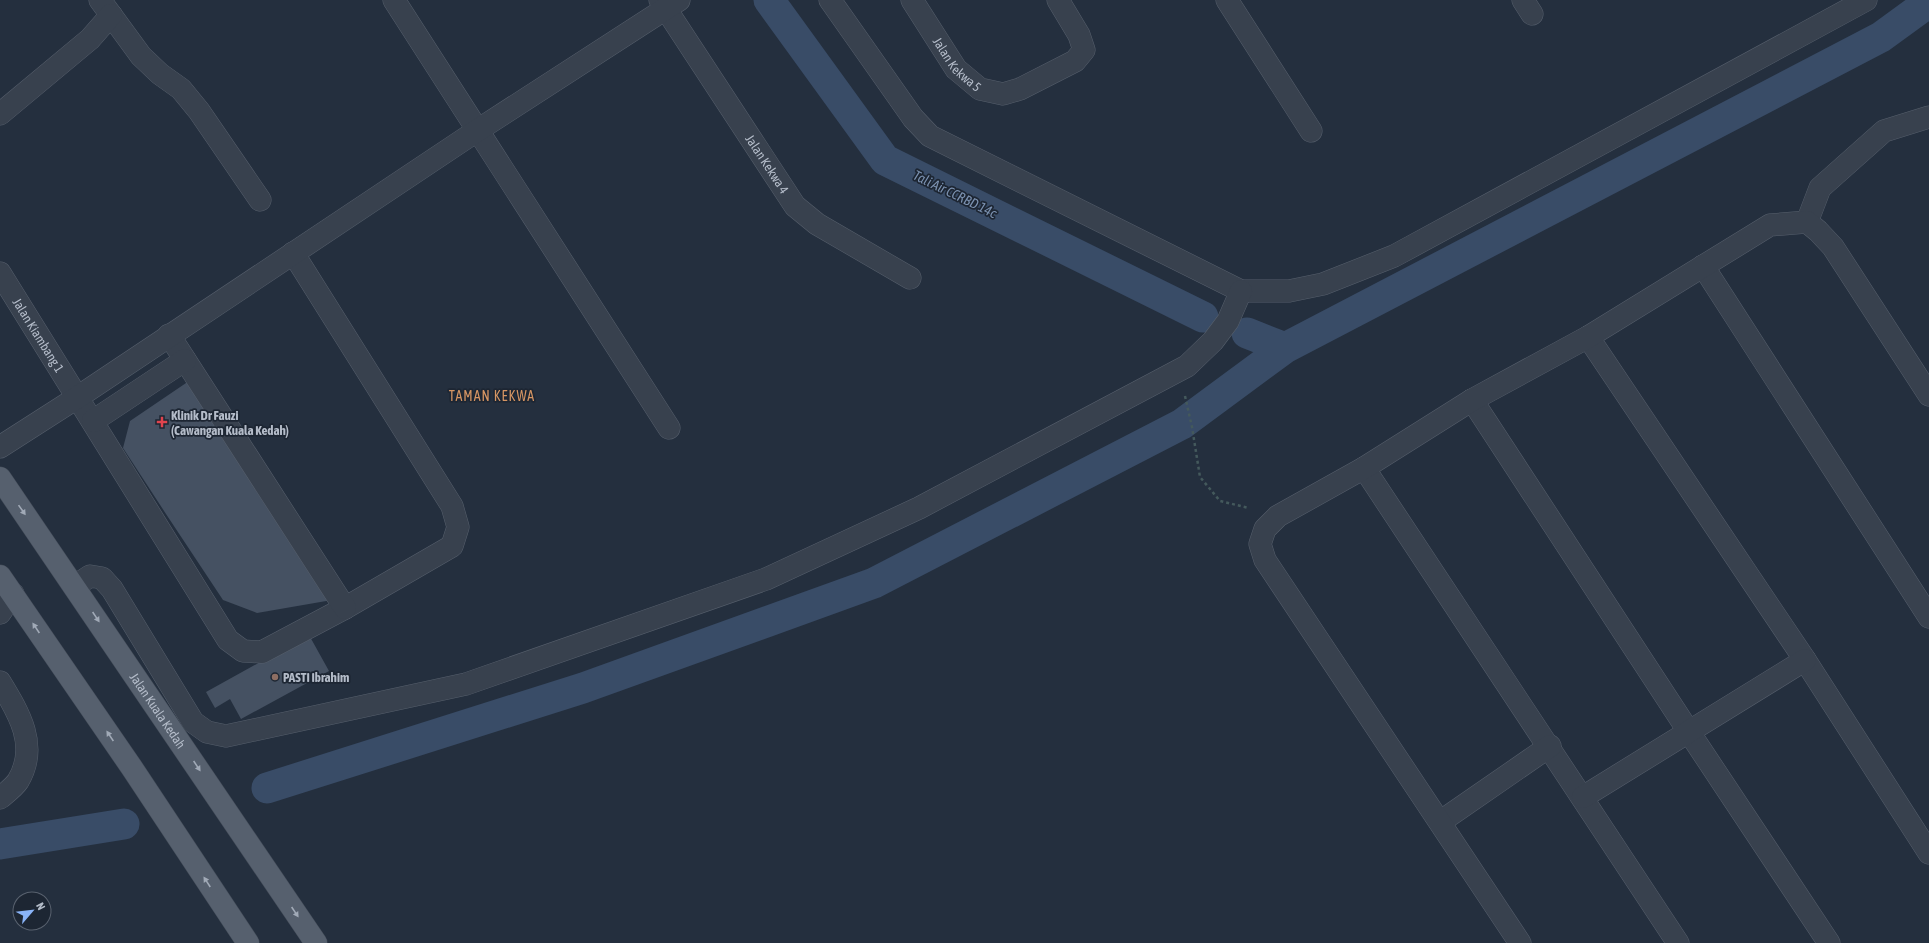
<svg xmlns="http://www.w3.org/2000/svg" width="1929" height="943" font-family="'Asap Condensed',sans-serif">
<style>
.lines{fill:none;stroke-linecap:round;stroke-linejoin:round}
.canal{stroke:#394c67;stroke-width:31}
.building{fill:#455162}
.minor-casing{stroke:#565f6c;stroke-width:23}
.major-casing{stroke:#414a57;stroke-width:23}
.path{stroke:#44595c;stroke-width:2.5;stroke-dasharray:3 3;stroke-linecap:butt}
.minor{stroke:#38414e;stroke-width:22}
.major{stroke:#56606e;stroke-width:22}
.oneway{fill:#a1aab7}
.health-dot{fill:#e0444e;stroke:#1d2633;stroke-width:1.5}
.education-dot{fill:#8d6e63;stroke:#1d2633;stroke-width:1.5}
.labels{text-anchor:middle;stroke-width:3.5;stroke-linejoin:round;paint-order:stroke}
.street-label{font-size:13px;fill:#b4bcc9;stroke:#1d2633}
.poi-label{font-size:13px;font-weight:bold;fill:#b4bcc9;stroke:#1d2633;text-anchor:start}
.water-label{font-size:14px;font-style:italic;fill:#7c92b1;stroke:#1d2633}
.neighbourhood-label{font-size:14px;letter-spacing:1px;fill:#d59563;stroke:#1d2633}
</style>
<rect width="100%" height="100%" fill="#242f3e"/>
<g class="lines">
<!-- canal -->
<path class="canal" d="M 769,0 L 885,160 L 1203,317
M 1247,333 L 1285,348
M 267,788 L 583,688 L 874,583 L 1182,424 L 1285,348 L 1881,37 L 1929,2
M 0,844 L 124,824"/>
</g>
<!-- building -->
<path class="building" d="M 189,381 L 332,600 L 257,613 L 223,600 L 166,514 L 123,448 L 130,421 Z
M 309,635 L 329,671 L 241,719 L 230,699 L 215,708 L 206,692 Z"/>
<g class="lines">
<defs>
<g id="minor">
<path d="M 100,0 L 141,56 L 160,74 L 181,89 L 199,111 L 260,200"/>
<path d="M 394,0 L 669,428"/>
<path id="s1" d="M 660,0 L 795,206 L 817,224 L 910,278"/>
<path d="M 830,0 L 913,118 L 930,136 L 1241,291 L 1289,291 L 1323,284 L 1394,256 L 1866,0"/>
<path id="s2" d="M 912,0 L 956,69 L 980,89 L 1003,94 L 1020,89 L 1075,61 L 1084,50 L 1079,35 L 1058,0"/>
<path d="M 1227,0 L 1311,131"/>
<path d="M 1523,0 L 1532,14"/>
<path d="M 0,114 L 90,39 L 111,15"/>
<path d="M 1807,222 L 1820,188 L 1884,131 L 1929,117"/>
<path d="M 1703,266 L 1929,617"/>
<path id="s3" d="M 0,273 L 228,640 L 243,651 L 262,652 L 345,608 L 452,546 L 458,527 L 452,506 L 293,253"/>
<path d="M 169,335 L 345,608"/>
<path d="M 1588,337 L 1805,660 L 1929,853"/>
<path d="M 1472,400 L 1689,732 L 1829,943"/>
<path d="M 93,421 L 185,360"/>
<path d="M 0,447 L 78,397 L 478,130 L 679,0"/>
<path d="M 1364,468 L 1678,943"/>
<path d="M 75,586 L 90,576 L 102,578 L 112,589 L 193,722 L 207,732 L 226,736 L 466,684 L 766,579 L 919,508 L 1187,366 L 1213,341 L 1228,321 L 1241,291"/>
<path d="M 0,613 L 13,594"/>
<path d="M 0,682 C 19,713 39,746 18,781 C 14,787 6,793 0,798"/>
<path d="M 1583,797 L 1805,660"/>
<path d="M 1440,822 L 1550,746"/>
<path d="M 1520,943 L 1265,560 L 1260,544 L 1265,529 L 1278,516 L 1364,468 L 1472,400 L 1588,337 L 1770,225 L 1807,222 L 1818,231 L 1833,247 L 1929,395"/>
</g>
<g id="major">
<path id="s4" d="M 0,478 L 316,943"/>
<path d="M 0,576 L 132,768 L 248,943"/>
</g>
</defs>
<!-- minor casing -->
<use href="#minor" class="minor-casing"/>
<!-- major casing -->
<use href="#major" class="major-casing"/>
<!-- path -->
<path class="path" d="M 1185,396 L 1192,427 L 1200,477 L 1220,501 L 1249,508"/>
<!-- minor -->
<use href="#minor" class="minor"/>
<!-- major -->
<use href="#major" class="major"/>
</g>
<!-- one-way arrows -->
<defs><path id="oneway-solid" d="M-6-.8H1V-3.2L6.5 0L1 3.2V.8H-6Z"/></defs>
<g class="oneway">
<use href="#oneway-solid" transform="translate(22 510) rotate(55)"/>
<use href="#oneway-solid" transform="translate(96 617) rotate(56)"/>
<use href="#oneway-solid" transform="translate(36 628) rotate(-124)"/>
<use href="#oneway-solid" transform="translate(110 736) rotate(-124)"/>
<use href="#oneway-solid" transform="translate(197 766) rotate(56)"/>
<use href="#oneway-solid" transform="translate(207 882) rotate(-123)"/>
<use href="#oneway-solid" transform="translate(295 912) rotate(56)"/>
</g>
<!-- markers -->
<path class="health-dot" d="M160 416h4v4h4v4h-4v4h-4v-4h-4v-4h4z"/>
<circle class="education-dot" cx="275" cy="677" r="4"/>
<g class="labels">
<!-- street labels -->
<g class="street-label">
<text dy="5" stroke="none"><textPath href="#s2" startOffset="79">Jalan Kekwa 5</textPath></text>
<text dy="5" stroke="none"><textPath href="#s1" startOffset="196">Jalan Kekwa 4</textPath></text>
<text dy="5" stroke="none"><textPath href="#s3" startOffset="73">Jalan Kiambang 1</textPath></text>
<text dy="5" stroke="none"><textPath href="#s4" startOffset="281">Jalan Kuala Kedah</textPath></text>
</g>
<!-- poi labels -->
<g class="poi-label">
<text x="171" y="420">Klinik Dr Fauzi<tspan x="171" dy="15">(Cawangan Kuala Kedah)</tspan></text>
<text x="283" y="682">PASTI Ibrahim</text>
</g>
<!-- water labels -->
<g class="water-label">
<text transform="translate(955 194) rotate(26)" y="5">Tali Air CCRBD 14c</text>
</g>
<!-- neighbourhood labels -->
<g class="neighbourhood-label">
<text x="492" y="401">TAMAN KEKWA</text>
</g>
</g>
<!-- north arrow -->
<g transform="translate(32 911) rotate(62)"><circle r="19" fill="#1d2633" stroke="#59626f"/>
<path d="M0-3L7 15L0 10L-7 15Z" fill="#8ab4f8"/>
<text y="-6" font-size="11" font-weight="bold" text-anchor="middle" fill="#b4bcc9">N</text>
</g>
</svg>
